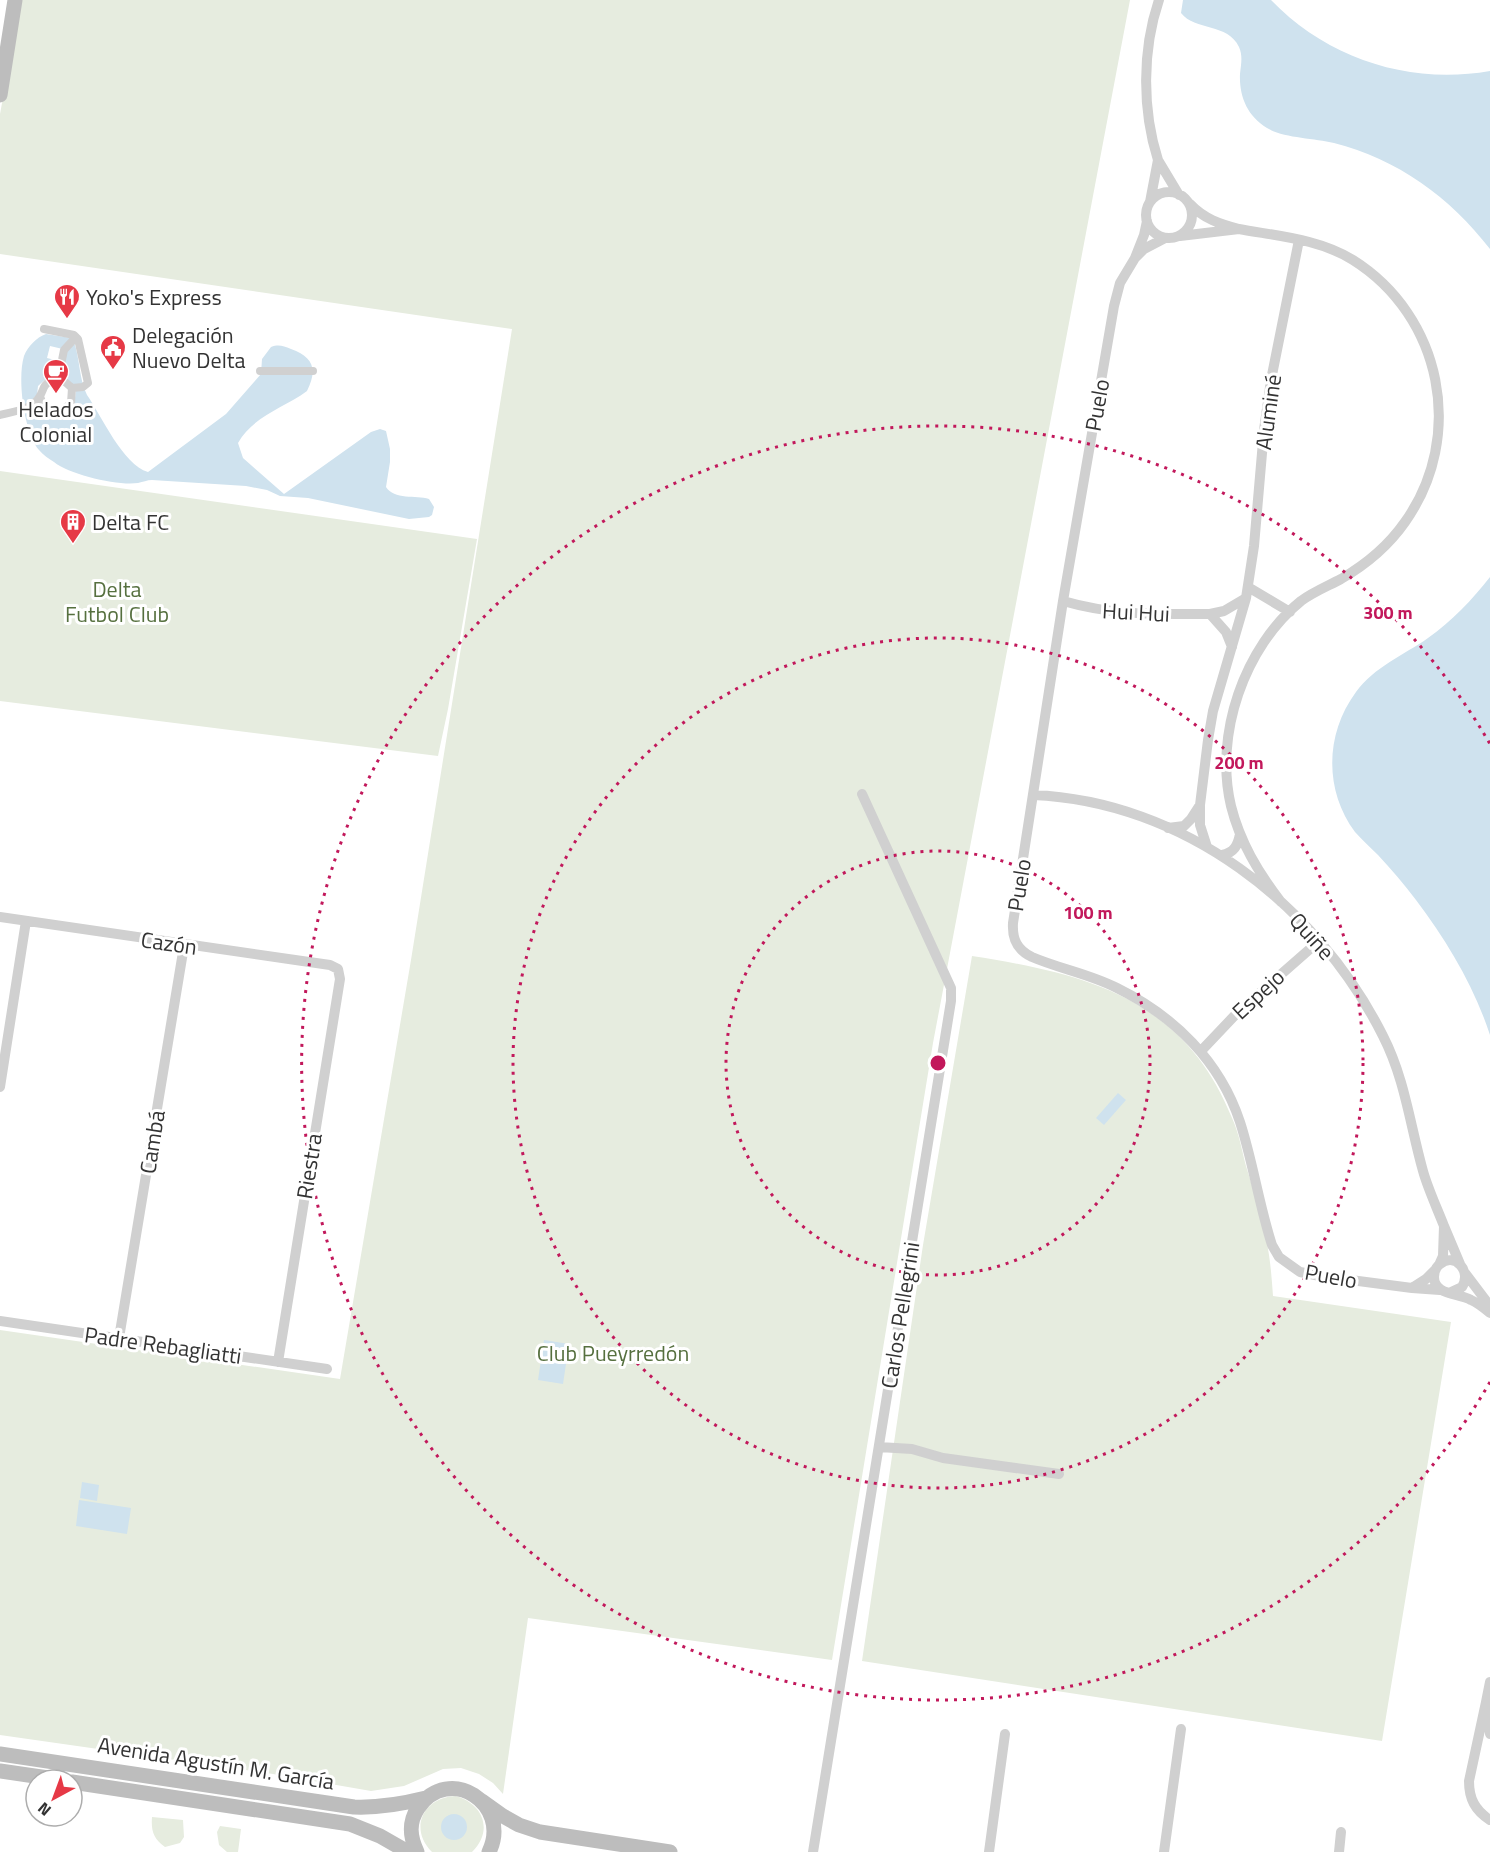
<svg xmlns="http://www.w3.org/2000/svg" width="1490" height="1852" font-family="'Titillium Web',sans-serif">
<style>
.green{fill:#e6ecdf}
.water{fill:#cfe2ee}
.pier{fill:#fff}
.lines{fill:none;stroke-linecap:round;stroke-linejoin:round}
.pedestrian{stroke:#d0d0d0;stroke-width:8}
.minor{stroke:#d0d0d0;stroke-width:10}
.secondary{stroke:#bdbdbd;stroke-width:15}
.ring{fill:none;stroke:#c2185b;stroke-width:3;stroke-dasharray:3 6}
.labels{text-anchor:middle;stroke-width:6;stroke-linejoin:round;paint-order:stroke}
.poi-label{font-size:22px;fill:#333;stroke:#fff;text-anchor:start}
.street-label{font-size:22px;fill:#333;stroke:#fff}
.park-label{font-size:22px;fill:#56703f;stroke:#fff}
.centre{fill:#c2185b;stroke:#fff;stroke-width:3}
.ring-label{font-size:18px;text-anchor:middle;font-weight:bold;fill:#c2185b;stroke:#fff;stroke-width:6;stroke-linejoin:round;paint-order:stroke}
</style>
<rect width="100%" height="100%" fill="#fff"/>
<!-- green -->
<path class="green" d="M 21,0 L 1130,0 L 933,1043 L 832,1660 L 528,1618 L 503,1794 L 493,1783 L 479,1774 L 461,1768 L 443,1769 L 404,1786 L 371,1791 L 273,1774 L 0,1735 L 0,1330 L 340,1379 L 411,960 L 512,329 L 0,254 L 0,114 Z
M 0,471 L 477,539 L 448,709 L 438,756 L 0,701 Z
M 972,956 C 1088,974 1184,999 1232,1118 C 1239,1133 1242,1151 1246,1166 C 1255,1195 1265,1226 1269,1255 C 1271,1268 1272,1282 1273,1296 L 1451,1322 L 1382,1741 L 862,1661 L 923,1245 Z
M 456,1796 C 483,1804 494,1830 472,1852 L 432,1852 C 408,1828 424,1797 456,1796 Z
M 152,1817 L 183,1820 L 184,1837 L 180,1843 L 165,1847 C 153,1839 151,1830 152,1817 Z
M 220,1826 L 241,1829 L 238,1852 L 227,1852 L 219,1845 L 217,1832 Z"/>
<!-- water -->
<path class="water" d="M 1183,0 L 1271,0 C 1328,59 1409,85 1490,71 L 1490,249 C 1450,197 1397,159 1334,143 C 1314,138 1283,138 1267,128 C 1247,116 1239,96 1240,74 C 1241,64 1243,56 1239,47 C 1228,23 1195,31 1181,13 Z
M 46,334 L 71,338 L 74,342 C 80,359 79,380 87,395 C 101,415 123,465 148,472 L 226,414 L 261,374 L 262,359 L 271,347 C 279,344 283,346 291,349 C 313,357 318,369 307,391 C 284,408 253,416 238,443 L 243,458 L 284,494 L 371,432 L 380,429 L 386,431 L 390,449 L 390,462 L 386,487 C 394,500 416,495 429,499 L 434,507 L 432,515 L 429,517 L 409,519 L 308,498 L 280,496 L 267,490 L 246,486 L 152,480 C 147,480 143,482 138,483 C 118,486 70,475 54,462 C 49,459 43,455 39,450 C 24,432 17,379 24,356 C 28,346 37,337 46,334 Z
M 1490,577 L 1490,1035 C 1474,986 1447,941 1416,900 C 1404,884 1391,869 1378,855 C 1370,847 1362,840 1355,832 C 1324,790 1325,734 1356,692 C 1374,667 1404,655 1428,638 C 1452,621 1472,600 1490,577 Z
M 1118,1093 L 1126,1100 L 1104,1125 L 1096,1118 Z
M 544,1340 L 569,1344 L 563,1384 L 538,1380 Z
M 82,1482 L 99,1485 L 97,1501 L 80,1498 Z
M 79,1500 L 131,1508 L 127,1534 L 76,1526 Z
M441 1827a13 13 0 1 1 26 0a13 13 0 1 1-26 0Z"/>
<!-- pier -->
<path class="pier" d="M 50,346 L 67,350 L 62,377 L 66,377 L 76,390 L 74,406 L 62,415 L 46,413 L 36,401 L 24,407 L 37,395 L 38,386 L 50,375 L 56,376 L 59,361 L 47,358 Z"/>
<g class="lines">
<!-- pedestrian -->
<path class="pedestrian" d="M 44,329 L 74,335 L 78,339 L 88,383 L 83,387 L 72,388
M 260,371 L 313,371
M 58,380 L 64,350 L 76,337
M 0,415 C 14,411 32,410 40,396 C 45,387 42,387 51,380 L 64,381 L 72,388 L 71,403 L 61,411 L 49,410 L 42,402 L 40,396"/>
<!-- minor -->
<path class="minor" d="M 1158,160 C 1142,110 1142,50 1159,0
M1146 215a23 23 0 1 1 46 0a23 23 0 1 1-46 0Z
M 1150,202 L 1158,160 L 1179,195
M 1147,221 L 1144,235 L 1135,258 L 1144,249 L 1165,238
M 1239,229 C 1277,236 1320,239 1353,260 C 1442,316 1466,436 1405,522 C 1389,545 1365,565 1341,579 C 1328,586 1313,592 1301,601 C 1244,647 1214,735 1231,806 C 1240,842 1258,872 1281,902
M 1180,236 L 1239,229 C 1220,224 1204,219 1190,204
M 1135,258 L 1120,283 L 1114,306 L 1063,601 L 1013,923 C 1012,939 1017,950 1032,957 C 1060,969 1090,974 1117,988 C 1174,1016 1220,1061 1240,1122 C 1253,1162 1259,1205 1272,1245 L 1279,1257 L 1300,1272 L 1320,1276 L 1412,1288
M 1248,587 L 1290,612
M 1063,601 C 1115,616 1157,614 1210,614
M 1232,647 L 1226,632 L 1210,614 L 1224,611 L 1246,598
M 1033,795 C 1183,801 1317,904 1383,1036 C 1405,1079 1410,1125 1423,1171 C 1428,1189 1437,1208 1444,1226
M 1200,806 L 1200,825 L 1207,847
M 1168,828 L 1184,826 L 1191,819 L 1200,805 L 1208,740 L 1213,711 L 1246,598 L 1254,546 L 1264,430 L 1271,380 L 1299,240
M 1222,855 C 1234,853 1238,845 1240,834
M 0,917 L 330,965 L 338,969 L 340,979 L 278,1362
M 1201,1051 L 1237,1013 L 1319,941
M 0,1087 L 26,921
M 1439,1265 L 1443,1256 L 1444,1226 L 1460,1264
M 1435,1270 L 1426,1279 L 1412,1288 L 1440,1290
M 1465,1273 L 1490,1306
M 1449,1293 L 1462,1287 C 1472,1271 1455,1252 1440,1264 C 1436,1267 1434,1272 1434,1277 C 1434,1295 1458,1293 1471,1300 C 1478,1303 1484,1308 1490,1313
M 0,1321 L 327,1369
M 119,1338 L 184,946
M 879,1447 L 912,1449 L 943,1458 L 1059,1474
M 1490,1682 L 1486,1702 L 1490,1734
M 1486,1702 L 1469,1781 C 1469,1799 1475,1810 1490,1820
M 813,1852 L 951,1001 L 951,988 L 862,794
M 989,1852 L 1005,1734
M 1164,1852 L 1181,1729
M 1339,1852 L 1341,1832"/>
<!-- secondary -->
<path class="secondary" d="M 0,95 L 15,0
M 0,1754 L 354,1807 C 379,1808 402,1804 426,1798
M 0,1771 L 62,1780
M 72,1782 L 350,1824 L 380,1836 L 408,1852
M 482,1801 L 503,1816 L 519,1825 L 540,1832 L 670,1852
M 417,1852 C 410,1837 408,1823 418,1808 C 449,1763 512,1804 489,1852"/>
</g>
<!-- distance rings -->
<g class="ring">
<circle cx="938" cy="1063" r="212"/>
<circle cx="938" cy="1063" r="425"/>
<path d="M1490 1382A637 637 0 1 1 1490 744"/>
</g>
<!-- icons -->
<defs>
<symbol id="restaurant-pin" viewBox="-11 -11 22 30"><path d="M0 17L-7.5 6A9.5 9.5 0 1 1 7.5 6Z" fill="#e63946" stroke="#fff"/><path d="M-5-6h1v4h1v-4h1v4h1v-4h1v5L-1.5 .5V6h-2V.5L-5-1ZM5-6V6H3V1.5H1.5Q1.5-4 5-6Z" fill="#fff"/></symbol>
<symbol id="civic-pin" viewBox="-11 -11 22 30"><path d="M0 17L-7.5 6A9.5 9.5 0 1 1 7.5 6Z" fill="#e63946" stroke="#fff"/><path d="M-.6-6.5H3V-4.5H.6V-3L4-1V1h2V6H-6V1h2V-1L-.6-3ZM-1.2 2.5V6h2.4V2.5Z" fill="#fff"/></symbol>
<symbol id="cafe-pin" viewBox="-11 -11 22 30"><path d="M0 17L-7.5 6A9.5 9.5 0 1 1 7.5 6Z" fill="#e63946" stroke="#fff"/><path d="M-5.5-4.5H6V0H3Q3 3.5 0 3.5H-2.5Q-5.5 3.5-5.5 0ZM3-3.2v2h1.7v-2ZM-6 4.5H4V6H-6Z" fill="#fff"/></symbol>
<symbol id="building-pin" viewBox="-11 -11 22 30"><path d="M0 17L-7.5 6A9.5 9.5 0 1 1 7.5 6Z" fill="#e63946" stroke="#fff"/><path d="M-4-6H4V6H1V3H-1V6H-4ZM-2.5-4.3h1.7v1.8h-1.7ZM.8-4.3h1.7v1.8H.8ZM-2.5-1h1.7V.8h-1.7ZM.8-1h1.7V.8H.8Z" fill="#fff"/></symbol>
</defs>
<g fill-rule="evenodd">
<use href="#restaurant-pin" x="52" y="282" width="30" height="40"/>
<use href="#civic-pin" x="98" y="333" width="30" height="40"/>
<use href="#cafe-pin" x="41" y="357" width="30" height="40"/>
<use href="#building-pin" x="58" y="507" width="30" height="40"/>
</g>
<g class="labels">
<!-- poi labels -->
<g class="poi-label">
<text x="86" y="305">Yoko's Express</text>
<text x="132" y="343">Delegación<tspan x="132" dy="25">Nuevo Delta</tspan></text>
<text x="56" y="417" text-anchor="middle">Helados<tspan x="56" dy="25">Colonial</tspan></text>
<text x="92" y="530">Delta FC</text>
</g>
<!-- street labels -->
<g class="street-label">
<text transform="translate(1097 405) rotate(-80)" y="8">Puelo</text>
<text transform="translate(1268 412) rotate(-82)" y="8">Aluminé</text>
<text transform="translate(1136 612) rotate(3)" y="8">Hui Hui</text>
<text transform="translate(1019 885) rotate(-81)" y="8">Puelo</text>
<text transform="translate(1312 936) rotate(48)" y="8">Quiñe</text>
<text transform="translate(169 943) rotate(8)" y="8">Cazón</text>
<text transform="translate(1258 994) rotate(-43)" y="8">Espejo</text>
<text transform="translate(152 1142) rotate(-81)" y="8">Cambá</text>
<text transform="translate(309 1166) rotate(-81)" y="8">Riestra</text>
<text transform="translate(1331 1276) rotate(10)" y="8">Puelo</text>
<text transform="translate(900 1315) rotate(-81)" y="8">Carlos Pellegrini</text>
<text transform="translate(163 1345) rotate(8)" y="8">Padre Rebagliatti</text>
<text transform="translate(216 1763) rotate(9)" y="8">Avenida Agustín M. García</text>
</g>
<!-- park labels -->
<g class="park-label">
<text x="117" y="597">Delta<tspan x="117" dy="25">Futbol Club</tspan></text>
<text x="613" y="1361">Club Pueyrredón</text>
</g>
</g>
<circle cx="938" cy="1063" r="9" class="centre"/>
<g class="ring-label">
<text x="1388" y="619">300 m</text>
<text x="1239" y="769">200 m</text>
<text x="1088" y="919">100 m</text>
</g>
<!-- north arrow -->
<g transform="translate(54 1798) rotate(221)"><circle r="28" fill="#ffffff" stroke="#adadad" stroke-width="1.5"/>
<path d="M0-4.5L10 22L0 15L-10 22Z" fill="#e63946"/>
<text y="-9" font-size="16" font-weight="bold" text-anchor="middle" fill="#333333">N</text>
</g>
</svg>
